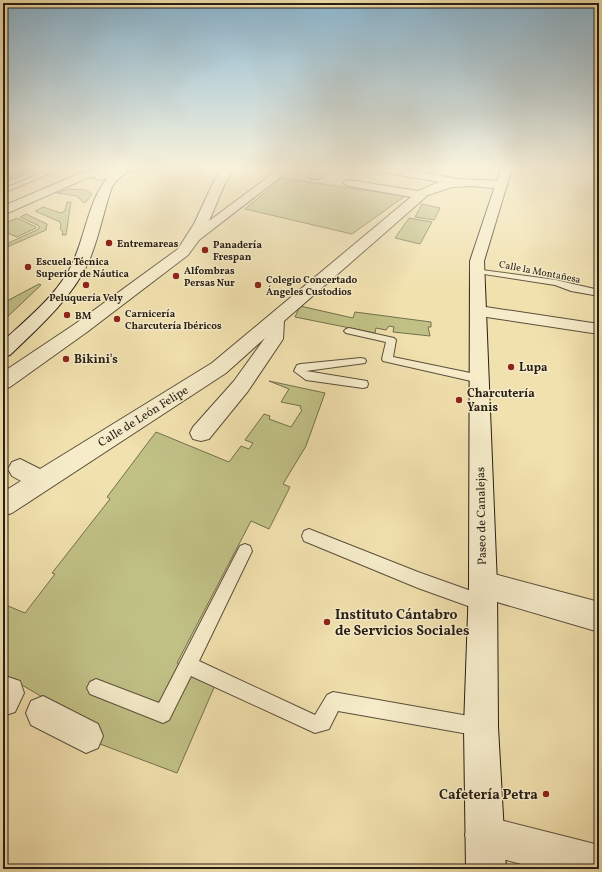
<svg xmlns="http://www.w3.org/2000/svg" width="602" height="872" font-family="Vollkorn,serif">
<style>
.green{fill:#c1c186;stroke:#74704e}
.water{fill:#9dbcb3;stroke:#6e7d74}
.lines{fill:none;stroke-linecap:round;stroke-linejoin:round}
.lane-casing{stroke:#5a4f3b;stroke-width:2}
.street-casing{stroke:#5a4f3b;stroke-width:2}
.secondary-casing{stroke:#271e15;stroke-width:2}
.lane{fill:#f6ecca;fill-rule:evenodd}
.street{fill:#f6ecca;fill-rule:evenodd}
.secondary{fill:#f6ecca;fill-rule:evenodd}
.poi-dot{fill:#8f2418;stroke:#f6ecca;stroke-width:1.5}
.labels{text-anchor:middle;stroke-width:3;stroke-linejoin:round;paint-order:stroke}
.far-poi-label{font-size:10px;font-weight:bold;fill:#271e15;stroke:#f6ecca;text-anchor:start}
.far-street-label{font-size:10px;fill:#271e15;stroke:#f6ecca}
.poi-label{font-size:12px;font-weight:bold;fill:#271e15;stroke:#f6ecca;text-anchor:start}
.street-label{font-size:12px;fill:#271e15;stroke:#f6ecca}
.near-poi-label{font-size:14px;font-weight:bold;fill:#271e15;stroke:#f6ecca;text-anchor:start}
</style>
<rect width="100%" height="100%" fill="#f1e1ae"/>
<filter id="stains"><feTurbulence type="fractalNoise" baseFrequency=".005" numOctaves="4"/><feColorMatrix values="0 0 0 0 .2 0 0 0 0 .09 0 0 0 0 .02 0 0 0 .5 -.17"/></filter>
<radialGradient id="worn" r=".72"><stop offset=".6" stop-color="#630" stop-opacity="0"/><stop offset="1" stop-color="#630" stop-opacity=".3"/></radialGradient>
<!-- green -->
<path class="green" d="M 282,178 L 405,196 L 352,234 L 245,209 Z
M 69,189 L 86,190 L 92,194 L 86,202 L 84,203 L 77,196 L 57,193 Z
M 67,202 L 71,202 L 66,235 L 62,235 L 63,232 L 60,229 L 61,225 L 60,222 L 35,211 L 43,207 L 61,213 L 65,211 Z
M 422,204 L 440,208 L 434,220 L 415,217 Z
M 26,214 L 47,224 L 46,230 L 7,247 L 4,245 L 39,229 L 39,226 L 20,217 Z
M 17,218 L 36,227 L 36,228 L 17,237 L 3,231 L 3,224 Z
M 409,218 L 432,222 L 420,244 L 395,238 Z
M 39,284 L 41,285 L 3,321 L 3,303 Z
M 300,306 L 353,318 L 355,312 L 431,322 L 431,327 L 428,327 L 430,336 L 393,332 L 394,327 L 389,326 L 386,330 L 376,328 L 375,333 L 295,317 Z
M 269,381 L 325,393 L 306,446 L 283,484 L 290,487 L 269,529 L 251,521 L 177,663 L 216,683 L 177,773 L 92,741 L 63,709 L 3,674 L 3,611 L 8,606 L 25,613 L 55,574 L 52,573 L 110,499 L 107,497 L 156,432 L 229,462 L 241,446 L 249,449 L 253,443 L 245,440 L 264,414 L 270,416 L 269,419 L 291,427 L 302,410 L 300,408 L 301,406 L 281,402 L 289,389 Z"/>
<!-- water -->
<path class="water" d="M 3,168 L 40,168 L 3,183 Z"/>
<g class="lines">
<defs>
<path id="lane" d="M 53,168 L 62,168 L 3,193 L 3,189 Z
M 474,269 L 556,280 L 599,290 L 599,296 L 571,291 L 555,285 L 477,273 L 474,273 Z
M 349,328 L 394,338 L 396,340 L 393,357 L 480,375 L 485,379 L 480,383 L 383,361 L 382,359 L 386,342 L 346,333 L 344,331 L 346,329 Z
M 361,358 L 365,359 L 366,361 L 365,363 L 306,371 L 367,381 L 368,384 L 367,387 L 363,388 L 306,380 L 294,371 L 297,365 L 301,364 Z
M 309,529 L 418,572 L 488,597 L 490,603 L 488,609 L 482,611 L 418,588 L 304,541 L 302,536 L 304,531 Z
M 245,544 L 250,546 L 252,551 L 199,661 L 315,715 L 327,695 L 333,692 L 480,718 L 487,720 L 489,727 L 487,734 L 480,736 L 338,711 L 329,729 L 315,733 L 191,676 L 169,720 L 163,723 L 90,694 L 87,688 L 90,682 L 96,679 L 159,703 L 240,546 Z"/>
<path id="street" d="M 99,168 L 139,168 L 138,170 L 100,180 L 96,179 L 95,176 L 87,178 L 3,215 L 3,206 L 79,174 Z
M 223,168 L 235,168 L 226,181 L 209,221 L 280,168 L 292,168 L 199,240 L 188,255 L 87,332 L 10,387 L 3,389 L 3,372 L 75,324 L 178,249 L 194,224 L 214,181 Z
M 318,168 L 330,168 L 319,179 L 311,179 L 309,177 Z
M 373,168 L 399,168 L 457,179 L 502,181 L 508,185 L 502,189 L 473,186 L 452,187 L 428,195 L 284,321 L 283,339 L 248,391 L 209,439 L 201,441 L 193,439 L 190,433 L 193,427 L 234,381 L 265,338 L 226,373 L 12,513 L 3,516 L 3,492 L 21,481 L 12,476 L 8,469 L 12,462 L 20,459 L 40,469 L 212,363 L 411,197 L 349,186 L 343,183 L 345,181 L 349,180 L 418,191 L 439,182 L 378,171 Z
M 479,306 L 599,324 L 599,334 L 473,315 L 471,311 L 473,307 Z
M 483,571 L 599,602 L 599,632 L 473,595 L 469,585 L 473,575 Z
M 8,677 L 20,681 L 24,693 L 15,712 L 3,716 L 3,679 Z
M 43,696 L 98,724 L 103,736 L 98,748 L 86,753 L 31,725 L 26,713 L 31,701 Z
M 484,816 L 599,845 L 599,869 L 540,869 L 484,854 L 470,849 L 465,835 L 470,821 Z"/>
<path id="secondary" d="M 118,168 L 131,168 L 116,181 L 112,187 C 103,212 99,239 88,263 C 71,299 38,328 10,355 L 3,357 L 3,341 C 26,320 52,299 68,272 C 87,240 87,190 118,168 Z
M 501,168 L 512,168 L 484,261 L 497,585 L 498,727 L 506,869 L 466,869 L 464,727 L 469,585 L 470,261 Z"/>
</defs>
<!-- lane casing -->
<use href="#lane" class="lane-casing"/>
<!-- street casing -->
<use href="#street" class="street-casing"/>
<!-- secondary casing -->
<use href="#secondary" class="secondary-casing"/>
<!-- lane -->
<use href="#lane" class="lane"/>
<!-- street -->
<use href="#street" class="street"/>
<!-- secondary -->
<use href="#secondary" class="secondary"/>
</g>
<!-- sky -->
<linearGradient id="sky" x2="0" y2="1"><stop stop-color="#8ab7d3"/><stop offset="0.58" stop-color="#f9f2db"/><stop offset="1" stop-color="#f9f2db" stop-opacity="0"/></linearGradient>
<rect width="602" height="290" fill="url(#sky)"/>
<!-- markers -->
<g class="poi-dot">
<circle cx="109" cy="243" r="4"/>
<circle cx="205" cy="250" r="4"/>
<circle cx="28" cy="267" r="4"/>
<circle cx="176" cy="276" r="4"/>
<circle cx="86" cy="285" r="4"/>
<circle cx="258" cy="285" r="4"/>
<circle cx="67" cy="315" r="4"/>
<circle cx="117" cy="319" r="4"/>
<circle cx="66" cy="359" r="4"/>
<circle cx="511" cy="367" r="4"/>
<circle cx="459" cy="400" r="4"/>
<circle cx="327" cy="622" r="4"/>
<circle cx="546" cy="794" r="4"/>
</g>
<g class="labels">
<!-- far-poi labels -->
<g class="far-poi-label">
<text x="117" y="247">Entremareas</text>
<text x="213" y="248">Panadería<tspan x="213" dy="12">Frespan</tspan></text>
<text x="36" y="265">Escuela Técnica<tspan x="36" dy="12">Superior de Náutica</tspan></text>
<text x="184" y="274">Alfombras<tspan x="184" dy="12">Persas Nur</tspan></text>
<text x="266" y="283">Colegio Concertado<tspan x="266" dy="12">Ángeles Custodios</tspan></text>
<text x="86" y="301" text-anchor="middle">Peluquería Vely</text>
<text x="125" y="317">Carnicería<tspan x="125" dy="12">Charcutería Ibéricos</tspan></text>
<text x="75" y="319">BM</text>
</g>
<!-- far-street labels -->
<g class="far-street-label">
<text transform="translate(540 271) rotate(11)" y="4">Calle la Montañesa</text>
</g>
<!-- poi labels -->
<g class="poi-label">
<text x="74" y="363">Bikini's</text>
<text x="519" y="371">Lupa</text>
<text x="467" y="397">Charcutería<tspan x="467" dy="14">Yanis</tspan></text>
</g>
<!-- street labels -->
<g class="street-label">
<text transform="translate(143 416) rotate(-32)" y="4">Calle de León Felipe</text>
<text transform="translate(481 516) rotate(-91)" y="4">Paseo de Canalejas</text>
</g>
<!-- near-poi labels -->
<g class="near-poi-label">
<text x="335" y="619">Instituto Cántabro<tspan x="335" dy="16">de Servicios Sociales</tspan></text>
<text x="538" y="799" text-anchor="end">Cafetería Petra</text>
</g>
</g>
<!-- margin -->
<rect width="602" height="872" fill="none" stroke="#f1e1ae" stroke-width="16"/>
<rect x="4" y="4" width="594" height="864" fill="none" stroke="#271e15" stroke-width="2"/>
<rect x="8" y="8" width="586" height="856" fill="none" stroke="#271e15"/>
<rect width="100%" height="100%" filter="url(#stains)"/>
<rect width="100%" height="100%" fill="url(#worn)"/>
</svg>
